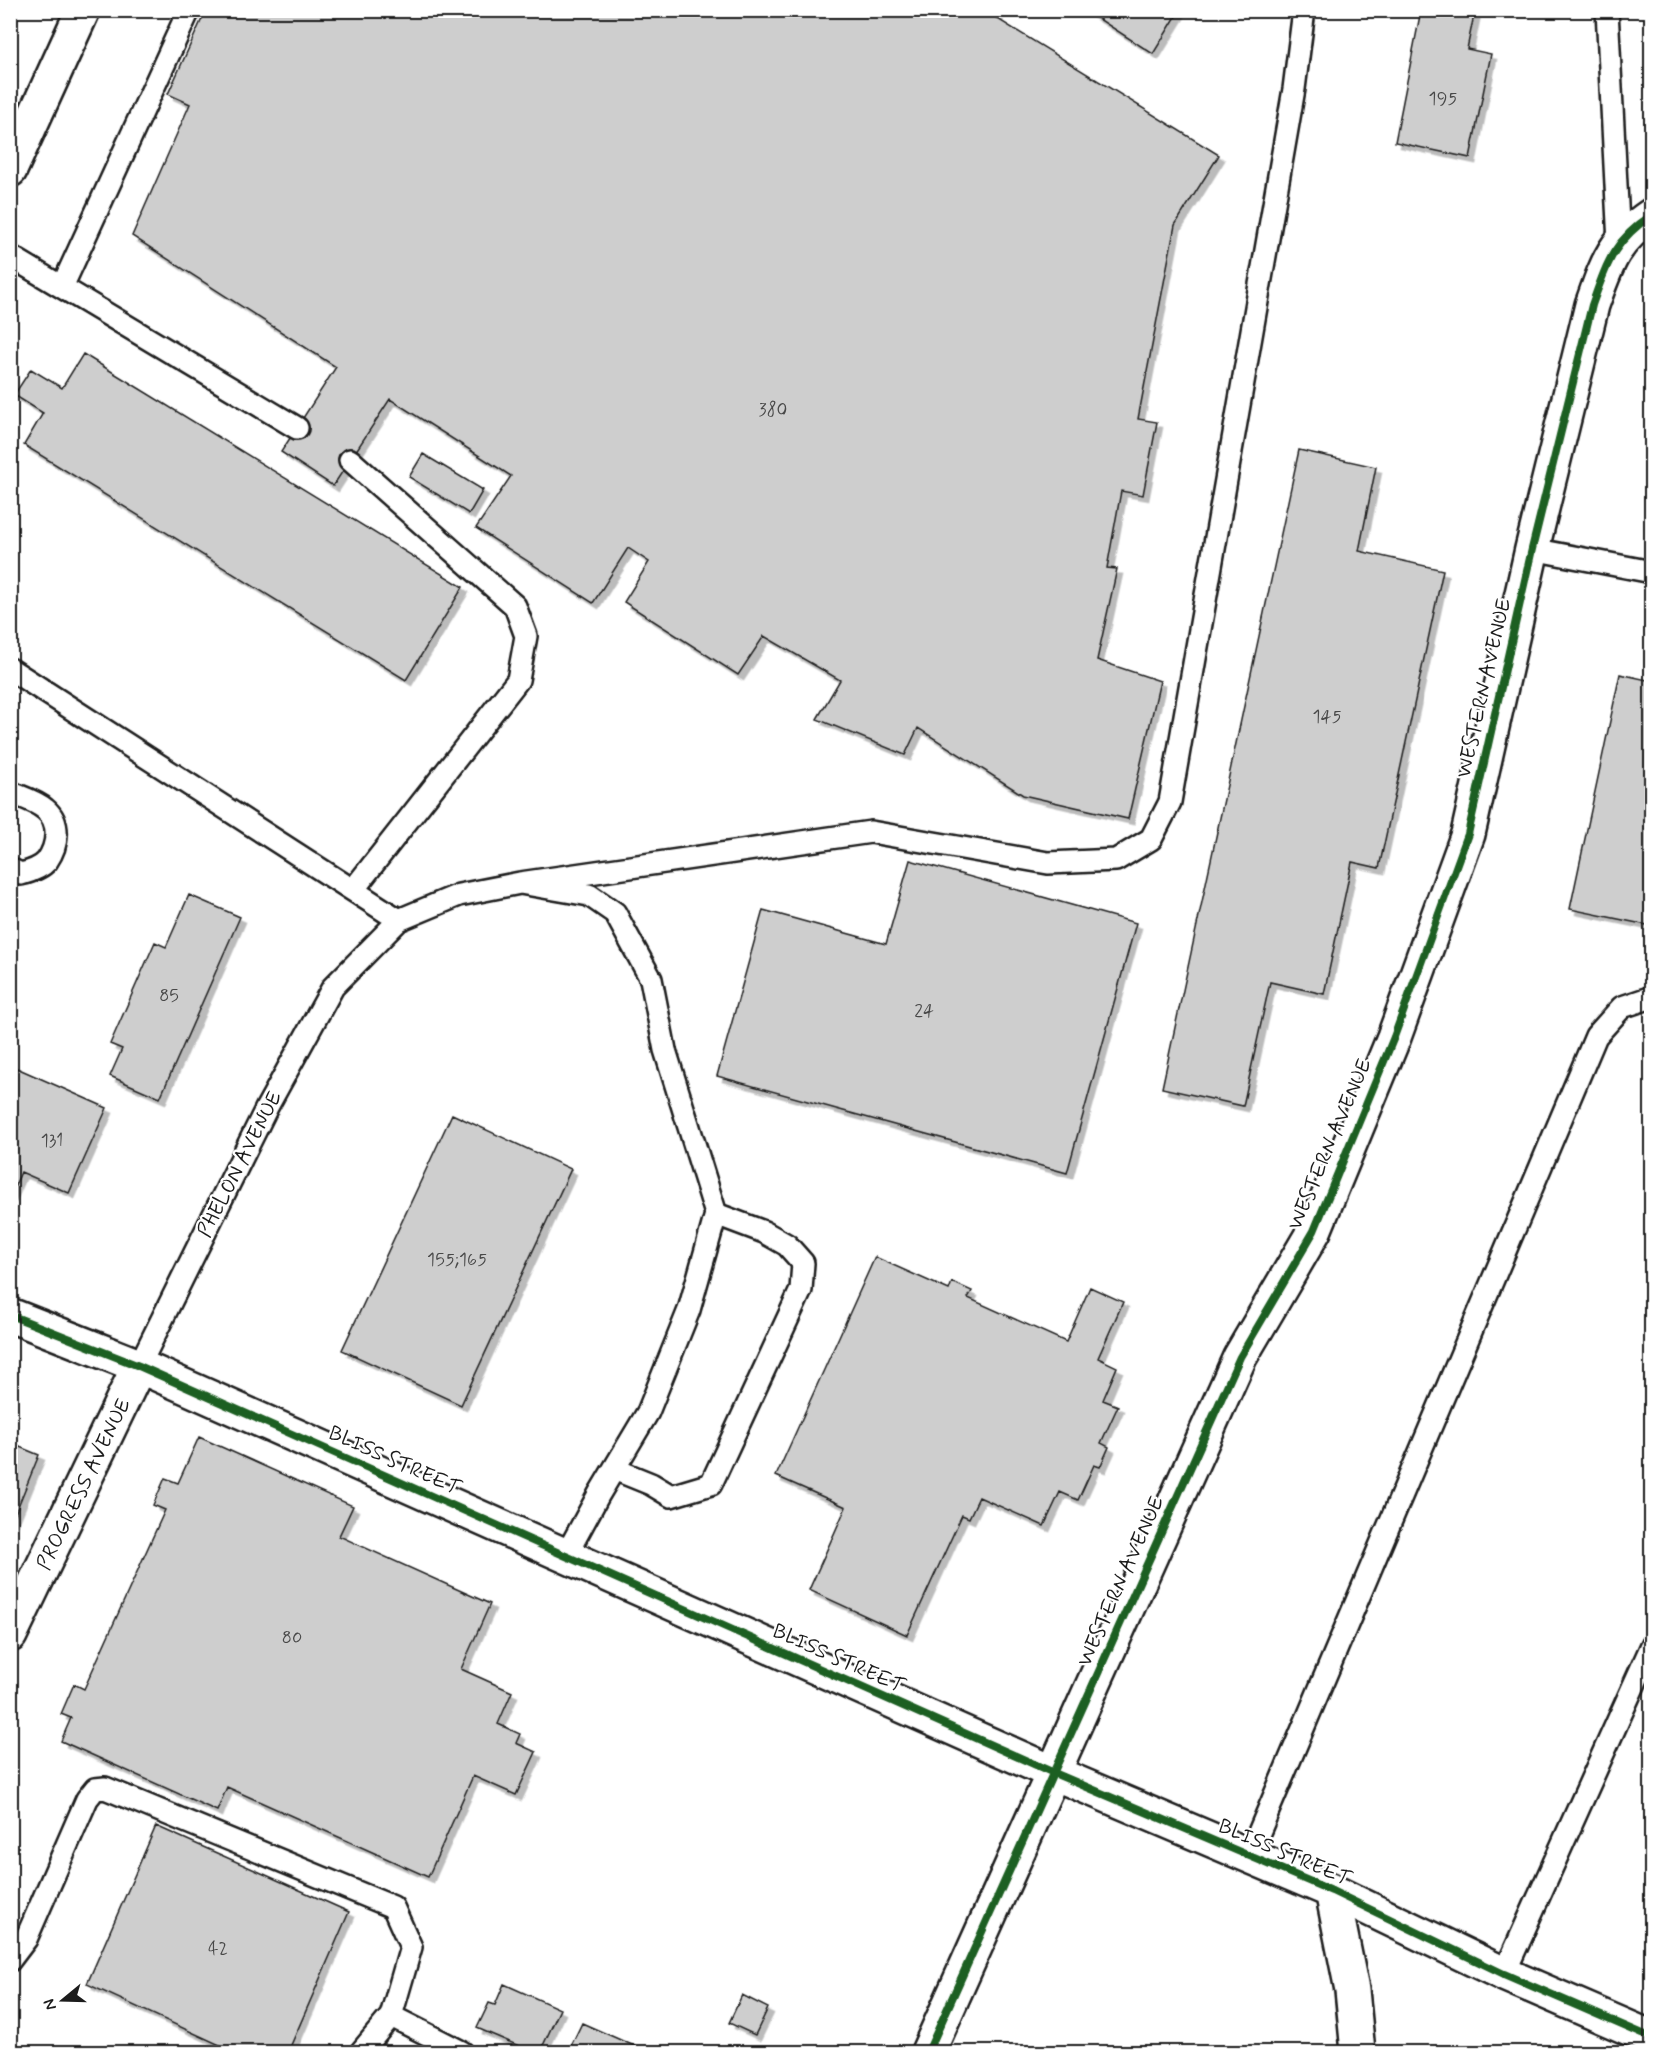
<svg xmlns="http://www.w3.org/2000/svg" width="1662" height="2063" font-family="Mynerve,sans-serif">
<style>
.building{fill:#cecece;stroke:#1c1c1c;stroke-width:1.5;filter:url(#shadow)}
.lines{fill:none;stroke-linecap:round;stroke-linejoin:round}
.lane-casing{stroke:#1c1c1c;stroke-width:26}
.street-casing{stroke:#1c1c1c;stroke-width:38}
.secondary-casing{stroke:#1c1c1c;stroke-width:38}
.lane{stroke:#fff;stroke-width:21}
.street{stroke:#fff;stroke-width:33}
.secondary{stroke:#fff;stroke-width:33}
.cycleway-casing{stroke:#fff;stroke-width:11}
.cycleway{stroke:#1b5e20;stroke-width:8}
.labels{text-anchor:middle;stroke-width:4.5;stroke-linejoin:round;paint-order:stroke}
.number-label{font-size:18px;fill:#484848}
.street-label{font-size:21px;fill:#1c1c1c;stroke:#fff}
</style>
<defs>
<filter id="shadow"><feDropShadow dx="5.5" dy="5.5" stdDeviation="0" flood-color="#0004"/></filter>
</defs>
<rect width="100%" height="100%" fill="#fff"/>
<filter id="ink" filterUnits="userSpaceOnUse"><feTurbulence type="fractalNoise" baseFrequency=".0167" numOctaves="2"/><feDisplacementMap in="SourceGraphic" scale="12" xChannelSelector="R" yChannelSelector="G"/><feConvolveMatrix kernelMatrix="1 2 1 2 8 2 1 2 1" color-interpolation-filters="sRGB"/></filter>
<g filter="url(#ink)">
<!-- building -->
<path class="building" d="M 206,10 L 995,10 L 998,13 L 996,18 L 1219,155 L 1175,225 L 1138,419 L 1157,422 L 1143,495 L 1121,491 L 1107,568 L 1117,569 L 1097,660 L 1160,681 L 1128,819 L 1023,795 L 918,728 L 905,755 L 817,719 L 840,680 L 764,636 L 738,675 L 624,602 L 649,562 L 628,548 L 593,603 L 476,528 L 511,476 L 390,399 L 333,486 L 281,452 L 336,367 L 132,236 L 190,104 L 168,94 Z
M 1085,10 L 1180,10 L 1153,54 Z
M 1421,10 L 1475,10 L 1467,49 L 1491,54 L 1470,158 L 1395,142 Z
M 83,354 L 463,587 L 406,680 L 24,445 L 43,413 L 14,395 L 31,369 L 62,388 Z
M 1299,450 L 1376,467 L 1359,551 L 1443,570 L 1379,868 L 1352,862 L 1324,994 L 1270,982 L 1243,1106 L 1162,1088 Z
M 423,454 L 483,490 L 469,514 L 409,477 Z
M 1620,674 L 1652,681 L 1652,926 L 1570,909 Z
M 910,860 L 1136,923 L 1067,1173 L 717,1076 L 763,910 L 886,944 Z
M 189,895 L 240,917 L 160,1098 L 110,1076 L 122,1049 L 110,1044 L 155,942 L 166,947 Z
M 10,1065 L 107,1108 L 69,1193 L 21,1172 L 10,1197 Z
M 452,1114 L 571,1169 L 461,1405 L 342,1350 Z
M 875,1257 L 949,1290 L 952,1282 L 972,1291 L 968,1298 L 1066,1342 L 1090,1287 L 1123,1302 L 1098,1358 L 1117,1367 L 1103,1400 L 1118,1406 L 1101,1443 L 1109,1447 L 1100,1467 L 1094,1465 L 1078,1500 L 1060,1492 L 1044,1526 L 979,1497 L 969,1518 L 962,1515 L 907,1635 L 809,1590 L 846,1507 L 776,1476 Z
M 199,1437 L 353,1506 L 339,1536 L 490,1604 L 461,1669 L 512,1692 L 498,1724 L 520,1734 L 516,1743 L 536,1752 L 516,1795 L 473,1776 L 428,1877 L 227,1787 L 217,1811 L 61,1741 L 71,1718 L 61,1714 L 74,1684 L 84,1689 L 165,1510 L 153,1505 L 165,1478 L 178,1483 Z
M 10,1443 L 39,1455 L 10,1526 Z
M 156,1826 L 349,1912 L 288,2052 L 235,2052 L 87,1984 Z
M 504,1984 L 560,2009 L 540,2052 L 533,2052 L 477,2028 L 489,2003 L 495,2005 Z
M 742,1995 L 768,2008 L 755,2035 L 729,2023 Z
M 582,2023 L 648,2052 L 568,2052 Z"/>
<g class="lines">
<defs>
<path id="lane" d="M 1607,10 L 1619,243
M 10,256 L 297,428
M 62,287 L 189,10
M 350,460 L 515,606 L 526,636 L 518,680 L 353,890
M 1532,549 L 1652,572
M 10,669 L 399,920
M 10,792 C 21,797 36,801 45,809 C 61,822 58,845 47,861 C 41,868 29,872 21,874 L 10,869
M 520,883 L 871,832 L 1048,863 L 1116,860 L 1151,839 L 1170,802 L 1294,89 L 1304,10
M 139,1366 L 267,1107 L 333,987 L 399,920 L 459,895 L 520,883 L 589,895 L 615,913 L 651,979 L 665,1050 L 716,1214 L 689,1310 L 648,1412 L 599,1494 L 566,1555
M 614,1469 L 651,1484 L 671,1496 L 711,1484 L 801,1290 L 803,1263 L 787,1245 L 764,1232 L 716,1214
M 1249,1856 L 1596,1036 L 1622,1007 L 1652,997
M 10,1960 L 26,1939 L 87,1799 L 95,1789 L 105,1788 L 393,1907 L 411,1947 L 391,2016 L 361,2052
M 1504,1974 L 1652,1645
M 391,2016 L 462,2052"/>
<path id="street" d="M 10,1315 L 139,1366 L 1054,1773 L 1332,1891 L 1504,1974 L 1652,2038
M 10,1635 L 139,1366
M 1332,1891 L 1352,1990 L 1358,2052
M 928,2052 L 1240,1357 L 1314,1231 L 1394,1037 L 1468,834 L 1532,549 L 1592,305 C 1607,263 1613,241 1652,215"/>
<path id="secondary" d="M 10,170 L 83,10"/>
</defs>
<!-- lane casing -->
<use href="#lane" class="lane-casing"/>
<!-- street casing -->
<use href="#street" class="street-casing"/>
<!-- secondary casing -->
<use href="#secondary" class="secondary-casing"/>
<!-- lane -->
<use href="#lane" class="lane"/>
<!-- street -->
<use href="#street" class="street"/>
<!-- secondary -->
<use href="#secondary" class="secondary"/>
<defs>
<path id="cycleway" d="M 10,1315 L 139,1366 L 1054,1773 L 1332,1891 L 1504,1974 L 1652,2038
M 928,2052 L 1240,1357 L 1314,1231 L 1394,1037 L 1468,834 L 1532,549 L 1592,305 C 1607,263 1613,241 1652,215"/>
</defs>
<!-- cycleway casing -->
<use href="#cycleway" class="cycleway-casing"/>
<!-- cycleway -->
<use href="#cycleway" class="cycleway"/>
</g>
</g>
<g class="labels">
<!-- number labels -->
<g class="number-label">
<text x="1443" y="104">195</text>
<text x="773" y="415">380</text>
<text x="1327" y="722">145</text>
<text x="169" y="1001">85</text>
<text x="924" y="1016">24</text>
<text x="52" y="1146">131</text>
<text x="457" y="1265">155;165</text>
<text x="292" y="1643">80</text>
<text x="218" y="1954">42</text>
</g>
<!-- street labels -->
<g class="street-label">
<text transform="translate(1483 688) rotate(-77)" y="7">WESTERN AVENUE</text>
<text transform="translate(1329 1144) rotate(-67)" y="7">WESTERN AVENUE</text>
<text transform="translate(239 1164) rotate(-63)" y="7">PHELON AVENUE</text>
<text transform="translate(395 1460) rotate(24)" y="7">BLISS STREET</text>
<text transform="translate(83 1484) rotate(-64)" y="7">PROGRESS AVENUE</text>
<text transform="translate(1120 1581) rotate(-66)" y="7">WESTERN AVENUE</text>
<text transform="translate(839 1658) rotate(24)" y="7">BLISS STREET</text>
<text transform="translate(1285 1852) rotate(23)" y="7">BLISS STREET</text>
</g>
</g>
<!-- margin -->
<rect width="1662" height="2063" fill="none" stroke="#fff" stroke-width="36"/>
<rect x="18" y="18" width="1626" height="2027" fill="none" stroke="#1c1c1c" stroke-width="2" filter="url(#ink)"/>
<!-- north arrow -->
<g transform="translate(63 2000) rotate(251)" stroke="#ffffff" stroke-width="4.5" paint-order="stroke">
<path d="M0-4.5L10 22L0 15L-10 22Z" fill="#1c1c1c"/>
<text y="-9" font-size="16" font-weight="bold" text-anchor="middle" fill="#1c1c1c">N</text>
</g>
</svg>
